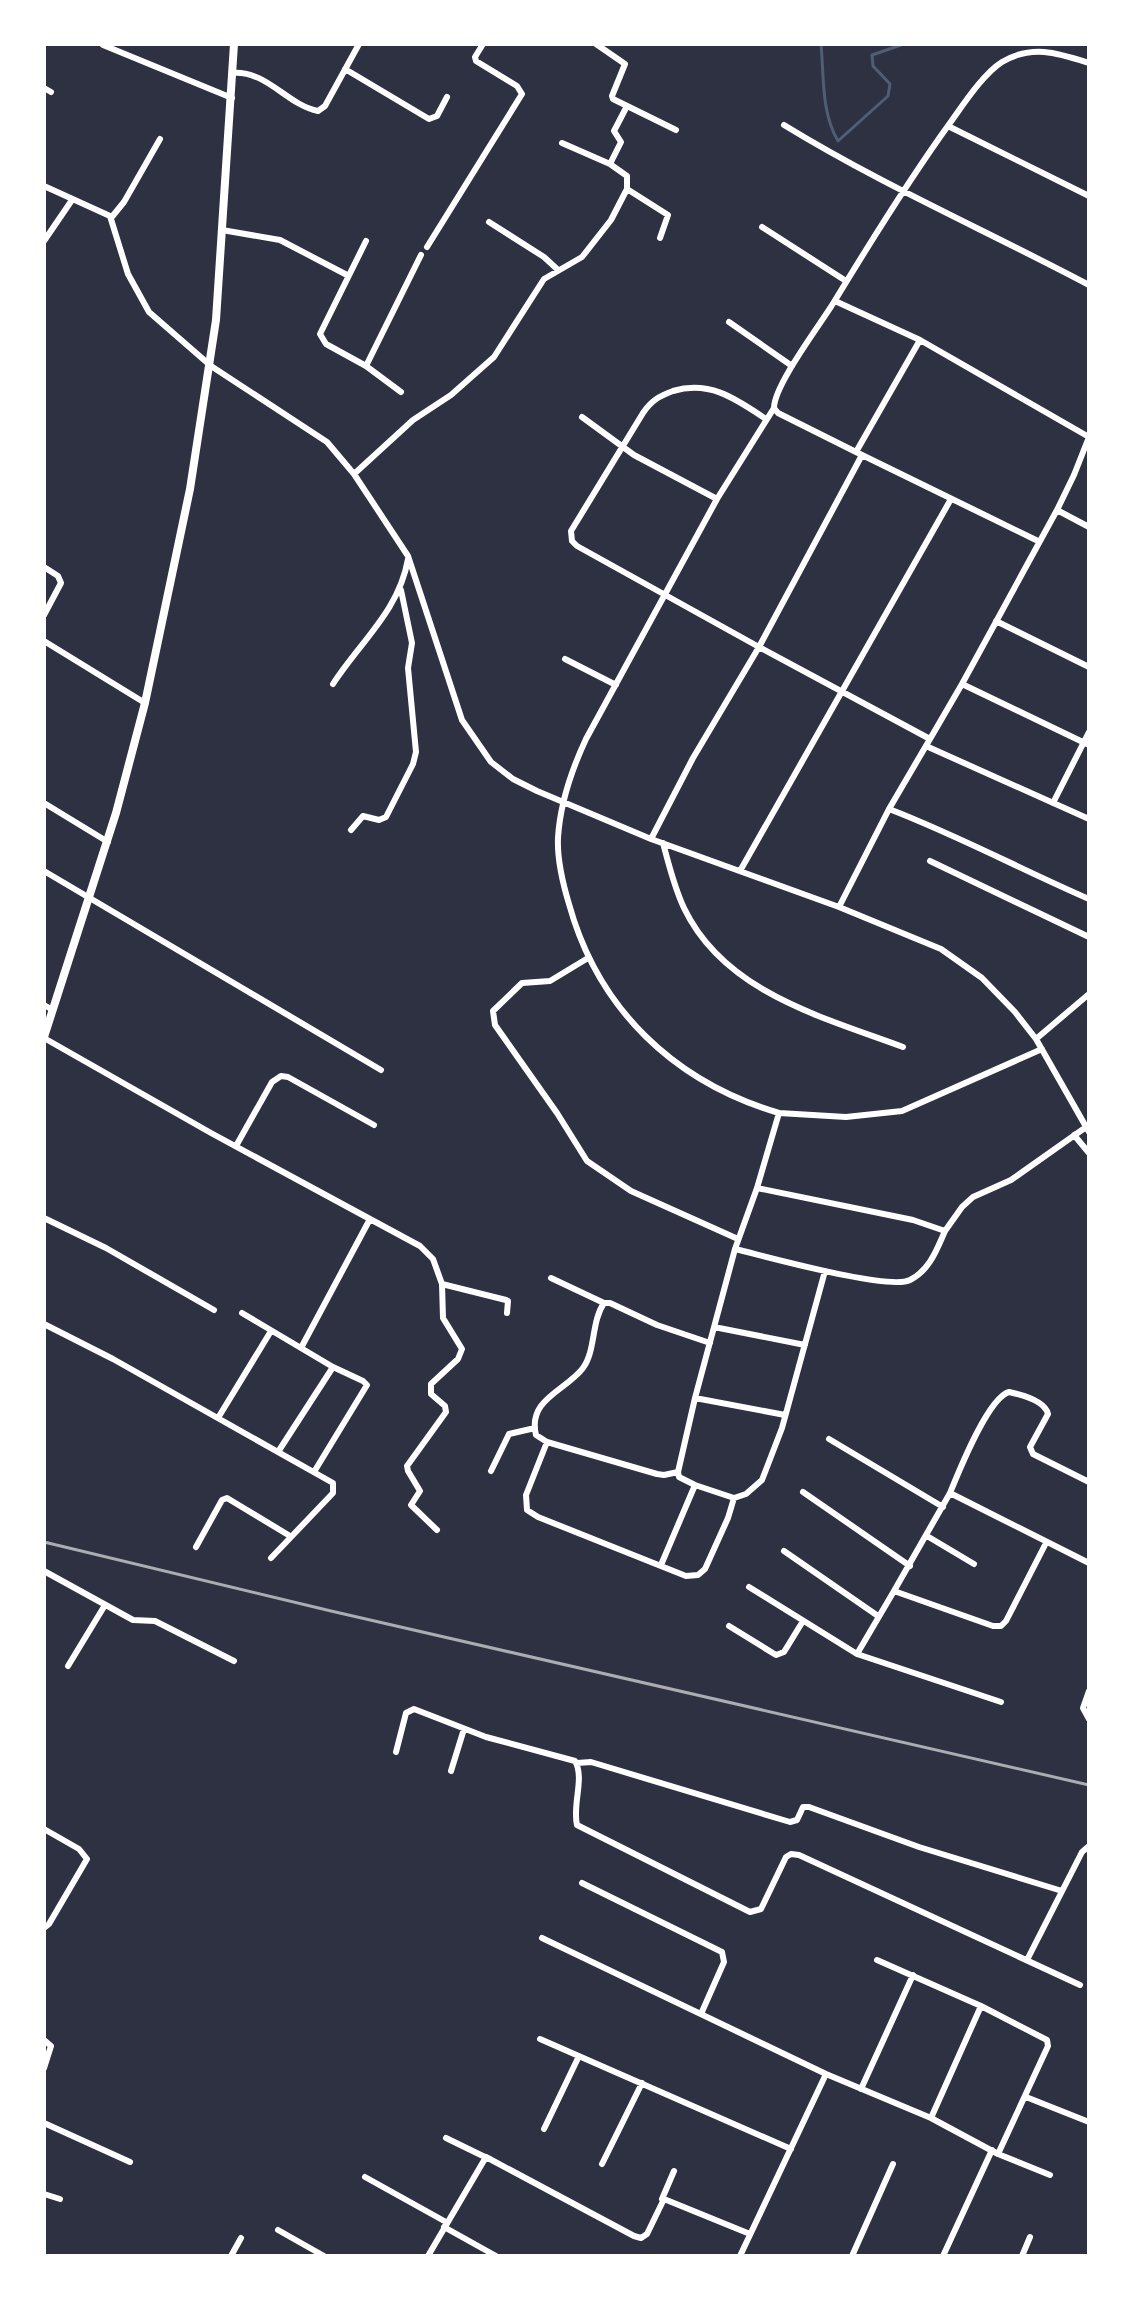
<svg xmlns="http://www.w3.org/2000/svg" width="1133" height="2300" font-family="Helvetica,sans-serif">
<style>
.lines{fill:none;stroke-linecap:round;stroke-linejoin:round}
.stream{stroke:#4f5d75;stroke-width:3}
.minor{stroke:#fff;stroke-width:6}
.secondary{stroke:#fff;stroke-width:8}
.rail{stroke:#abadb3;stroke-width:3}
</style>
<rect width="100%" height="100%" fill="#2d3142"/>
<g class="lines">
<!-- stream -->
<path class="stream" d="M 821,44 C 824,76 821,112 838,141 L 888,96 L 890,84 L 873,66 L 872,55 L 904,44"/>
<!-- minor -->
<path class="minor" d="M 596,44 L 625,64 L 612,96 L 613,99 L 676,130
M 103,45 L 232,98
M 345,69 L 429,119 L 437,116 L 447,97
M 232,73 C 267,70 287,105 318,111 L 325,106 L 359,44
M 44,88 L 51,92
M 784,125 C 882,185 987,231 1089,285
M 948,126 L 1089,196
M 610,164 L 621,142 L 614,131 L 627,106
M 44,186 L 110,216 L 128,274 L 149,312 L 211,366 L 327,442 L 354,474 L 408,556 L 462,720 L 491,762 L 513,779 L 537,791 L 651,839 L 839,907 L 941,949 L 982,978 L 1015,1012 L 1036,1039 L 1089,1132
M 627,189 L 668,215 L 660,238
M 111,218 L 124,202 L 160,139
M 489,222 L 544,257 L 557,269
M 762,227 L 846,281
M 222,230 L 280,240 L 347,275
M 44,241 L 72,200
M 366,241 L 320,334 L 326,344 L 366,366 L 401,392
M 427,247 L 522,94 L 517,86 L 476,61 L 475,57 L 483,44
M 835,301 L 920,340 L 1089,437
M 729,322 L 792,366
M 366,366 L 421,255
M 774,408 L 717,499 L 586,739 C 572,769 560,804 558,838 C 557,859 563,884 569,904 C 598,1009 674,1082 779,1113
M 582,417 L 634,455 L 717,499
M 856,452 L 920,340
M 862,455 L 1038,541
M 354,474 L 413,420 L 451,395 L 494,357 L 544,279 L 582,257 L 611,220 L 627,189 L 627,176 L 610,164 L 562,143
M 1057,510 L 1089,527
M 44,567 L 58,576 L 61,583 L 44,615
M 996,621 L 1089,667
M 44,641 L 145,703
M 565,659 L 616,685
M 333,684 C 360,642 399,611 408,559
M 962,684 L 1057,510 L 1074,475 L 1089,437
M 930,739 L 962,684 L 1089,745
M 926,746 L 1089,819
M 44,803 L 108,842
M 1053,803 L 1089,732
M 889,809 L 930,739 L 759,647 L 862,455 L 778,413 L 774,408 C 774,385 820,325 834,302 C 871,241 908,181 950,123 C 963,105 983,74 1002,62 C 1032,44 1058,53 1089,63
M 351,830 L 363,816 L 379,820 L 386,817 L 413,764 L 416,752 L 408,668 L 412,643 L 401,590
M 651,839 L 693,758 L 759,647 L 577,546 L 572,541 L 571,531 L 643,413 C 651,401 659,396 673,391 C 710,380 736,399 766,419
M 663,843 C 669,865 674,887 684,908 C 724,992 822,1017 903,1047
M 930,861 L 1089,937
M 44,871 L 381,1070
M 740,871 L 951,499
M 839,907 L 889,809 C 957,835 1022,870 1089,899
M 588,958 L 550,981 L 522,983 L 493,1011 L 495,1025 L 557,1113 L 587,1161 L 631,1191 L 738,1239
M 44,1005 L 51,1009
M 44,1038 L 211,1133 L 370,1219 L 301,1348
M 1036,1039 L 1089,994
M 1074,1135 L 1089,1153
M 236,1146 L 272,1082 L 281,1076 L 288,1077 L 374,1125
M 44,1218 L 106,1248 L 214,1310
M 370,1219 L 420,1246 L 433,1259 L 442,1284 L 443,1318 L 462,1349 L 458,1359 L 431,1384 L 431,1394 L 445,1406 L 446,1412 L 407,1466 L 408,1471 L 420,1491 L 411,1505 L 437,1530
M 945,1231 L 962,1207 L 973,1197 L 1011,1180 L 1089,1125
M 735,1249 C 765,1256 889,1291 910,1280 C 930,1270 937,1249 945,1231 L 913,1220 L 757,1188
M 825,1271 L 782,1428 L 762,1480 L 746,1494 L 734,1498 L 695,1485 L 679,1477 L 678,1472 L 695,1398 L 735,1249 L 757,1188 L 779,1113 L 846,1117 L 902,1111 L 1042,1049
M 551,1278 L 604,1303
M 442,1284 L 506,1300 L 508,1301 L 507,1313
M 242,1313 L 333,1367 L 363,1381 L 367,1385 L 314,1472
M 44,1324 L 113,1359 L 333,1483 L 333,1493 L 271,1558
M 714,1327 L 805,1345
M 695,1398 L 785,1415
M 218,1418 L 271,1331
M 829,1439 L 943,1507
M 547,1442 L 526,1495 L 527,1510 L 538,1517 L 686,1576 L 698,1575 L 705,1569 L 728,1518 L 734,1498
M 278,1452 L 333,1367
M 491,1471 L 509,1434 L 535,1428
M 678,1472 L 664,1475 L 657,1474 L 547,1442 L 536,1435 C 527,1399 567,1390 583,1368 C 596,1350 591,1322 604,1303 L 610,1303 L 657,1325 L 710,1343
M 1089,1482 L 1033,1454 L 1030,1447 L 1048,1414 C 1045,1401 1023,1395 1009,1392 C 988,1398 959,1471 950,1493 L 1089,1563
M 803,1492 L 910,1566
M 950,1493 L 894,1591 L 993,1626 L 1001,1626 L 1006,1621 L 1046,1543
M 927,1536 L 974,1564
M 196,1547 L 222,1500 L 227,1498 L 290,1536
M 784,1551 L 878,1616
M 661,1565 L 695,1485
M 44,1571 L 133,1620 L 155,1621 L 234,1661
M 749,1587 L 857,1654
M 894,1591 L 857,1654 L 1001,1702
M 729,1626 L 776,1655 L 784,1652 L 803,1621
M 68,1666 L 105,1605
M 1089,1691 L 1083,1708 L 1089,1719
M 396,1752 L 406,1713 L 414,1709 L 486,1737 L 575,1761 C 585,1778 572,1805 577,1825 L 750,1912 L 761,1909 L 786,1857 L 791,1854 L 799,1855 L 1080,1985
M 577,1763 L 591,1762 L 790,1822 L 797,1820 L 803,1807 L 809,1807 L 919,1847 L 1062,1891
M 451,1771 L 464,1729
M 44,1829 L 79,1849 L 87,1859 L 49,1924 L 44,1928
M 582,1883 L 722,1952 L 724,1962 L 701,2014
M 542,1938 L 826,2074 L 931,2118 L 998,2154 L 1050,2175
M 877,1960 L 981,2006 L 1047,2040 L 1048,2046 L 998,2154
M 1027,1960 L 1082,1852 L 1089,1846
M 540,2039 L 791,2149
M 44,2040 L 51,2046 L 44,2068
M 861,2089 L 913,1975
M 1026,2097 L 1089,2122
M 931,2118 L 981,2006
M 44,2123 L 130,2162
M 544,2129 L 579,2056
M 446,2138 L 485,2157
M 602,2164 L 642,2083
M 365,2177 L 446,2222
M 44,2194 L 60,2199
M 662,2199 L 674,2171
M 444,2227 L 496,2256
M 278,2230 L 324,2256
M 231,2256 L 241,2238
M 428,2256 L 486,2157 L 634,2236 L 641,2238 L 647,2234 L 664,2199 L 750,2234
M 740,2256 L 826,2074
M 852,2256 L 893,2164
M 943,2256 L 992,2150
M 1022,2256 L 1030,2237"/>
<!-- secondary -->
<path class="secondary" d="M 44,1037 L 116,813 L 145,703 L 190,489 L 216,320 L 234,44"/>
<!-- rail -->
<path class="rail" d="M 44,1542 L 331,1611 L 1089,1785"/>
</g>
<!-- border -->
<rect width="1133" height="2300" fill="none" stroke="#ffffff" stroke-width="92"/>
</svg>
